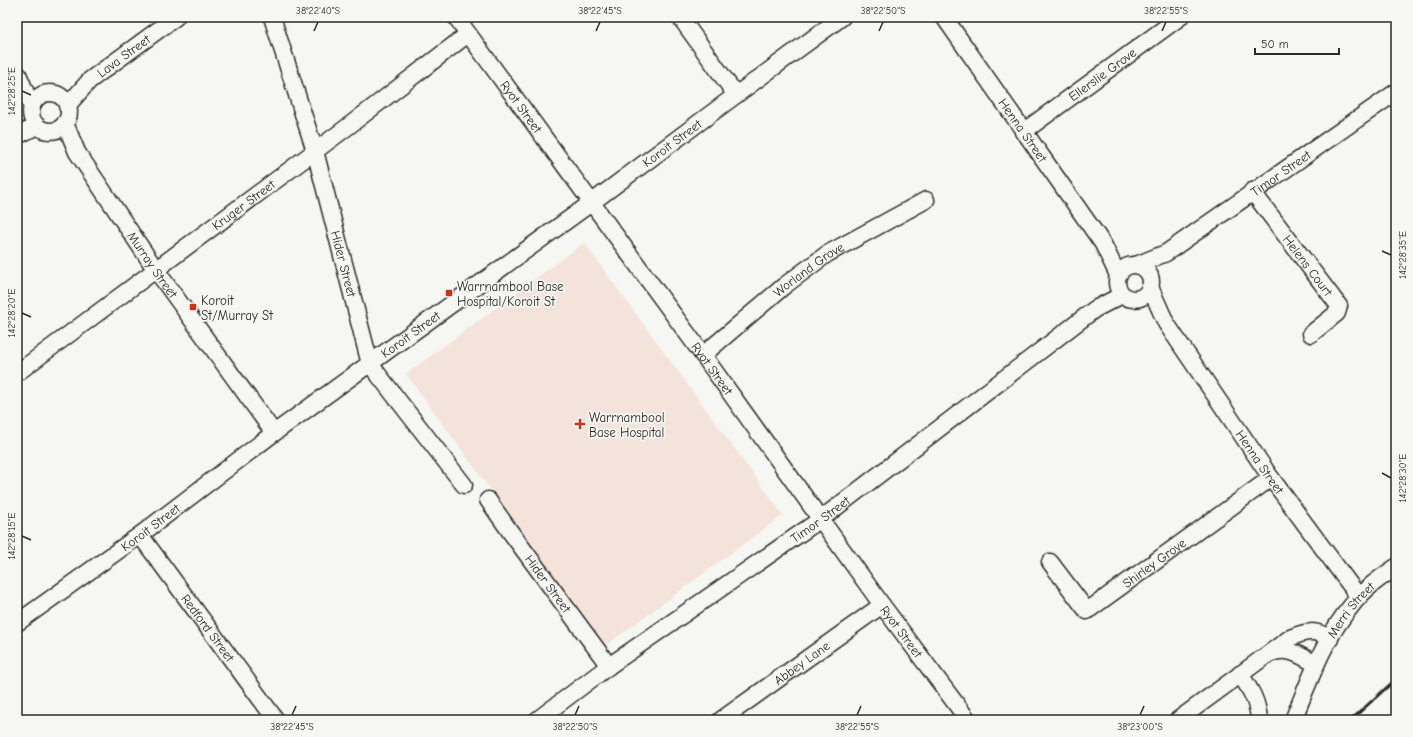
<svg xmlns="http://www.w3.org/2000/svg" width="1413" height="737" font-family="'Comic Neue',sans-serif">
<style>
.built{fill:#f4e3db}
.lines{fill:none;stroke-linecap:round;stroke-linejoin:round}
.minor-casing{stroke:#2b2b2b;stroke-width:19}
.minor{stroke:#f6f6f2;stroke-width:16}
.rail{stroke:#2b2b2b;stroke-width:3}
.ticks{fill:none;stroke:#2b2b2b;stroke-width:1.5}
.poi-dot{fill:#c8321e;stroke:#f6f6f2;stroke-width:1.5}
.labels{text-anchor:middle;stroke-width:3.5;stroke-linejoin:round;paint-order:stroke}
.street-label{font-size:13px;fill:#2b2b2b;stroke:#f6f6f2}
.poi-label{font-size:13px;fill:#2b2b2b;stroke:#f6f6f2;text-anchor:start}
.neatline{fill:none;stroke:#2b2b2b;stroke-width:1.5}
.ticks-label{font-size:10px;text-anchor:middle;fill:#2b2b2b}
</style>
<rect width="100%" height="100%" fill="#f6f6f2"/>
<filter id="ink" filterUnits="userSpaceOnUse"><feTurbulence type="fractalNoise" baseFrequency=".025" numOctaves="2"/><feDisplacementMap in="SourceGraphic" scale="8" xChannelSelector="R" yChannelSelector="G"/><feConvolveMatrix kernelMatrix="1 2 1 2 8 2 1 2 1" color-interpolation-filters="sRGB"/></filter>
<g filter="url(#ink)">
<!-- built -->
<path class="built" d="M 584,243 L 783,515 L 605,646 L 406,374 Z"/>
<g class="lines">
<defs>
<g id="minor">
<path id="s1" d="M 272,17 L 315,151 L 370,364 L 464,485"/>
<path id="s2" d="M 456,17 L 703,355 L 882,605 L 968,720"/>
<path d="M 680,17 L 736,95"/>
<path id="s3" d="M 944,17 L 1103,244 L 1118,275"/>
<path d="M 18,74 L 32,107"/>
<circle cx="50" cy="112" r="19"/>
<path id="s4" d="M 67,106 L 90,80 L 176,17"/>
<path id="s5" d="M 65,123 L 77,152 L 156,270 L 274,433"/>
<path id="s6" d="M 1023,132 L 1180,17"/>
<path d="M 17,136 L 37,126"/>
<path id="s7" d="M 1252,191 L 1339,306 L 1337,313 L 1311,334"/>
<circle cx="1134" cy="282" r="17"/>
<path id="s8" d="M 1136,265 L 1166,253 L 1396,92"/>
<path id="s9" d="M 1150,287 L 1166,323 L 1271,478 L 1359,597"/>
<path id="s10" d="M 703,355 L 784,286 L 827,254 L 926,200"/>
<path id="s11" d="M 17,373 L 346,128 L 468,34"/>
<path id="s12" d="M 488,500 L 509,530 L 609,666"/>
<path id="s13" d="M 140,535 L 276,720"/>
<path id="s14" d="M 1050,562 L 1087,611 L 1271,478"/>
<path id="s15" d="M 17,623 L 140,535 L 274,433 L 591,203 L 736,95 L 842,17"/>
<path d="M 1270,654 C 1286,645 1301,656 1316,664"/>
<path d="M 1240,674 C 1250,689 1258,701 1259,720"/>
<path id="s16" d="M 537,720 L 609,666 L 821,519 L 1095,309 L 1122,295"/>
<path id="s17" d="M 721,720 L 882,605"/>
<path d="M 1178,720 L 1290,638 C 1306,631 1316,629 1330,639"/>
<path id="s18" d="M 1293,720 C 1310,680 1324,638 1352,605 C 1364,589 1380,578 1396,567"/>
</g>
</defs>
<!-- minor casing -->
<use href="#minor" class="minor-casing"/>
<!-- minor -->
<use href="#minor" class="minor"/>
<!-- rail -->
<path class="rail" d="M 1351,720 L 1396,679"/>
</g>
</g>
<!-- ticks -->
<path class="ticks" d="M 314,31 L 318,22M 596,31 L 600,22M 879,31 L 883,22M 1162,31 L 1166,22M 22,91 L 31,95M 1382,251 L 1391,255M 22,313 L 31,317M 1382,473 L 1391,478M 22,536 L 31,540M 292,715 L 296,706M 575,715 L 579,706M 857,715 L 861,706M 1140,715 L 1144,706"/>
<!-- markers -->
<g class="poi-dot">
<rect x="445" y="289" width="8" height="8" rx="2"/>
<rect x="189" y="303" width="8" height="8" rx="2"/>
<path d="M578 418h4v4h4v4h-4v4h-4v-4h-4v-4h4z"/>
</g>
<g class="labels">
<!-- street labels -->
<g class="street-label">
<text dy="5" stroke="none"><textPath href="#s4" startOffset="76">Lava Street</textPath></text>
<text dy="5" stroke="none"><textPath href="#s6" startOffset="98">Ellerslie Grove</textPath></text>
<text dy="5" stroke="none"><textPath href="#s2" startOffset="111">Ryot Street</textPath></text>
<text dy="5" stroke="none"><textPath href="#s3" startOffset="138">Henna Street</textPath></text>
<text dy="5" stroke="none"><textPath href="#s15" startOffset="812">Koroit Street</textPath></text>
<text dy="5" stroke="none"><textPath href="#s8" startOffset="172">Timor Street</textPath></text>
<text dy="5" stroke="none"><textPath href="#s11" startOffset="282">Kruger Street</textPath></text>
<text dy="5" stroke="none"><textPath href="#s1" startOffset="257">Hider Street</textPath></text>
<text dy="5" stroke="none"><textPath href="#s5" startOffset="167">Murray Street</textPath></text>
<text dy="5" stroke="none"><textPath href="#s7" startOffset="93">Helens Court</textPath></text>
<text dy="5" stroke="none"><textPath href="#s10" startOffset="136">Worland Grove</textPath></text>
<text dy="5" stroke="none"><textPath href="#s15" startOffset="488">Koroit Street</textPath></text>
<text dy="5" stroke="none"><textPath href="#s2" startOffset="435">Ryot Street</textPath></text>
<text dy="5" stroke="none"><textPath href="#s9" startOffset="207">Henna Street</textPath></text>
<text dy="5" stroke="none"><textPath href="#s16" startOffset="347">Timor Street</textPath></text>
<text dy="5" stroke="none"><textPath href="#s15" startOffset="164">Koroit Street</textPath></text>
<text dy="5" stroke="none"><textPath href="#s14" startOffset="144">Shirley Grove</textPath></text>
<text dy="5" stroke="none"><textPath href="#s12" startOffset="103">Hider Street</textPath></text>
<text dy="5" stroke="none"><textPath href="#s18" startOffset="125">Merri Street</textPath></text>
<text dy="5" stroke="none"><textPath href="#s13" startOffset="115">Redford Street</textPath></text>
<text dy="5" stroke="none"><textPath href="#s2" startOffset="759">Ryot Street</textPath></text>
<text dy="5" stroke="none"><textPath href="#s17" startOffset="99">Abbey Lane</textPath></text>
</g>
<!-- poi labels -->
<g class="poi-label">
<text x="457" y="291">Warrnambool Base<tspan x="457" dy="15">Hospital/Koroit St</tspan></text>
<text x="201" y="305">Koroit<tspan x="201" dy="15">St/Murray St</tspan></text>
<text x="589" y="422">Warrnambool<tspan x="589" dy="15">Base Hospital</tspan></text>
</g>
</g>
<!-- margin -->
<rect width="1413" height="737" fill="none" stroke="#f6f6f2" stroke-width="44"/>
<!-- scale -->
<path d="M1255 48v6h84v-6" fill="none" stroke="#2b2b2b" stroke-width="2"/>
<text x="1261" y="48" font-size="12" fill="#2b2b2b" stroke="#f6f6f2" stroke-width="3" paint-order="stroke">50 m</text>
<rect x="22" y="22" width="1369" height="693" class="neatline"/>
<g class="ticks-label">
<text x="318" y="14">38°22'40"S</text>
<text x="600" y="14">38°22'45"S</text>
<text x="883" y="14">38°22'50"S</text>
<text x="1166" y="14">38°22'55"S</text>
<text transform="translate(11 91) rotate(-90)" y="4">142°28'25"E</text>
<text transform="translate(1402 255) rotate(-90)" y="4">142°28'35"E</text>
<text transform="translate(11 313) rotate(-90)" y="4">142°28'20"E</text>
<text transform="translate(1402 478) rotate(-90)" y="4">142°28'30"E</text>
<text transform="translate(11 536) rotate(-90)" y="4">142°28'15"E</text>
<text x="292" y="730">38°22'45"S</text>
<text x="575" y="730">38°22'50"S</text>
<text x="857" y="730">38°22'55"S</text>
<text x="1140" y="730">38°23'00"S</text>
</g>
</svg>
